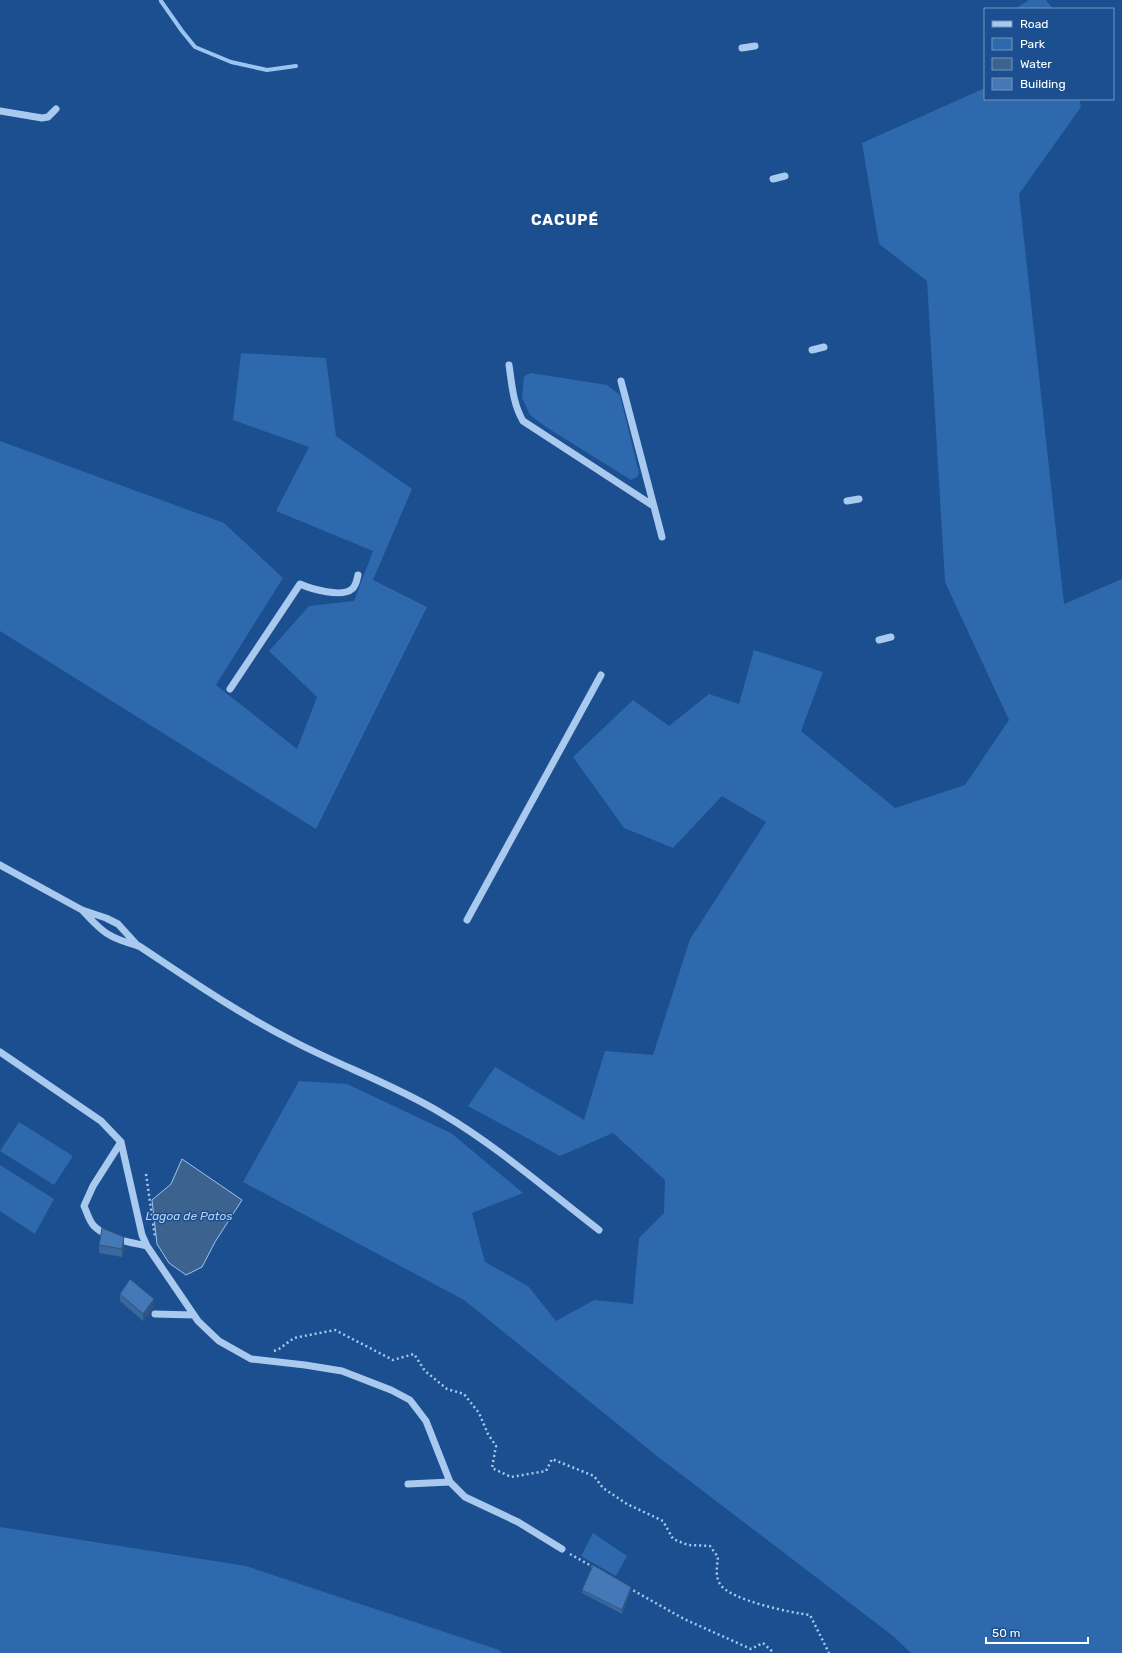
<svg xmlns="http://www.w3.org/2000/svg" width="1122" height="1653" font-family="Rubik,sans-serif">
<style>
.green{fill:#2e69ad}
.water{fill:#3c6290;stroke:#9cc4f0}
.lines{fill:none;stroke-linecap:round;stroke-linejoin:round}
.stream{stroke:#9cc4f0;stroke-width:4}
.path{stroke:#a9c9ee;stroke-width:2.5;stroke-dasharray:2 3;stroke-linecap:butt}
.minor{stroke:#a9c9ee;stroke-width:7}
.wall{fill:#3a679d}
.shaded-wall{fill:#305480}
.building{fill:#4478b7;stroke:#305480}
.labels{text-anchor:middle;stroke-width:3;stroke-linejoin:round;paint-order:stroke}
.water-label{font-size:12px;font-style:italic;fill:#b5d3f5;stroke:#1b4f8f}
.district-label{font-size:15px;font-weight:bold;letter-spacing:1px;fill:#fff;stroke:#1b4f8f}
</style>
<rect width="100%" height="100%" fill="#1b4f8f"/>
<!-- green -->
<path class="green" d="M 1029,0 L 1046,0 L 1053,9 L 1015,9 Z
M 985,88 L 985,99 L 1079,99 L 1081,107 L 1019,194 L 1064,604 L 1122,579 L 1122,1653 L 911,1653 L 893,1636 L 657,1456 L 464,1300 L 243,1182 L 299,1081 L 347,1084 L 451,1133 L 523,1193 L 472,1213 L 485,1262 L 528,1286 L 556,1321 L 594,1300 L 633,1304 L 639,1238 L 664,1213 L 665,1180 L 613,1133 L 560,1156 L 468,1106 L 495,1067 L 584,1120 L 605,1051 L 653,1055 L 690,939 L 766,822 L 722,796 L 673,848 L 624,828 L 573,757 L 633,700 L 669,726 L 709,694 L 739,704 L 754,650 L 823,672 L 801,731 L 895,808 L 965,785 L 1009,720 L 945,582 L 927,281 L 879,244 L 862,143 Z
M 241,353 L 326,358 L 336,436 L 412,489 L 373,580 L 427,607 L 316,829 L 0,631 L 0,441 L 224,523 L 283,578 L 216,685 L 297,749 L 317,697 L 269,651 L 309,606 L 354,601 L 373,551 L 276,511 L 309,447 L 233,420 Z
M 531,373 L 607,385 L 620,395 L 639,473 L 637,477 L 631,480 L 546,427 L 530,415 L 522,398 L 524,376 Z
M 19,1122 L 73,1156 L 54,1185 L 0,1151 Z
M 0,1165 L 54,1199 L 35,1234 L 0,1211 Z
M 0,1527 L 246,1566 L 499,1650 L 502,1653 L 0,1653 Z
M 593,1533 L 627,1556 L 616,1576 L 581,1556 Z"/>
<!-- water -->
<path class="water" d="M 182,1159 L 242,1200 L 215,1242 L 202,1267 L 186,1275 L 169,1263 L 157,1244 L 152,1200 L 171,1184 Z"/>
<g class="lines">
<!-- stream -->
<path class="stream" d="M 161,1 L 182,31 L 195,47 L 231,62 L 267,70 L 296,66"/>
<!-- path -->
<path class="path" d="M 146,1174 L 155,1237
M 274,1351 L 279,1349 L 294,1338 L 335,1330 L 393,1360 L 414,1354 L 425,1371 L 447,1389 L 464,1394 L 479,1413 L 488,1434 L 496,1446 L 492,1468 L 511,1477 L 546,1471 L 552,1459 L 594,1476 L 603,1488 L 627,1504 L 663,1521 L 673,1539 L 688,1545 L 710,1546 L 718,1557 C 717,1566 715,1576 720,1584 C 729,1600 792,1613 810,1615 L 829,1653
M 570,1554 L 595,1568
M 629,1588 L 684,1619 L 751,1649 L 763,1643 L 774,1653"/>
<!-- minor -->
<path class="minor" d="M 742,48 L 755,46
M 0,111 L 42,118 L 48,117 L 56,109
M 773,179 L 785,176
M 812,350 L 824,347
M 509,365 C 512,385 513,404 523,421 L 652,505
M 621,381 L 662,537
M 847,501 L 859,499
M 879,640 L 891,637
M 230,689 L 300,584 C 311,589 342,598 352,589 C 356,586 357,580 358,575
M 0,865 L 82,910 L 106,918 L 118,924 L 138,946
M 82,910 C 103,933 109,938 139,946 C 189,979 238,1013 291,1040 C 340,1066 393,1084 441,1113 C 497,1146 547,1190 599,1230
M 467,920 L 601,675
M 0,1052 L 101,1121 L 121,1142 L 142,1235 L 147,1246 L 198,1321 L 219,1341 L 251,1359 L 305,1365 L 342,1371 L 391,1390 L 410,1400 L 426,1421 L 450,1482 L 465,1497 L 518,1522 L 562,1549
M 121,1142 L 93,1186 L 84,1206 C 87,1212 89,1221 94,1226 C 107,1239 129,1242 147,1246
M 155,1314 L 193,1315
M 408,1484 L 450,1482"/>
</g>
<!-- wall -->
<path class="wall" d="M 99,1245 L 124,1245 L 122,1257 L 99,1253 Z
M 120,1294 L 154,1307 L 143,1321 L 120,1301 Z
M 582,1590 L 631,1591 L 622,1614 L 582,1593 Z"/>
<!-- shaded-wall -->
<path class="shaded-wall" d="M 124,1237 L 124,1245 L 122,1257 L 122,1249 Z
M 154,1299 L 154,1307 L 143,1321 L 143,1314 Z
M 631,1587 L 631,1591 L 622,1614 L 622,1610 Z"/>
<!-- building -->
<path class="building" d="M 102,1228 L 124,1237 L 122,1249 L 99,1245 Z
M 130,1279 L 154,1299 L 143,1314 L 120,1294 Z
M 593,1565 L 631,1587 L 622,1610 L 582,1590 Z"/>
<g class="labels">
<!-- water labels -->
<g class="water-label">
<text x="189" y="1220">Lagoa de Patos</text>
</g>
<!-- district labels -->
<g class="district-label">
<text x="565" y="225">CACUPÉ</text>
</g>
</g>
<!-- legend -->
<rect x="984" y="8" width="130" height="92" fill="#1b4f8f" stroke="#7695bc"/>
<rect x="992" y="21" width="20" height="6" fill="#a9c9ee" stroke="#7695bc"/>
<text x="1020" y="28" font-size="12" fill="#ffffff">Road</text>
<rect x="992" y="38" width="20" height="12" fill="#2e69ad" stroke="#7695bc"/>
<text x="1020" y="48" font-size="12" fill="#ffffff">Park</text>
<rect x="992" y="58" width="20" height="12" fill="#3c6290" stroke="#7695bc"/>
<text x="1020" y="68" font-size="12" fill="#ffffff">Water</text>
<rect x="992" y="78" width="20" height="12" fill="#4478b7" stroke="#7695bc"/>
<text x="1020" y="88" font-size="12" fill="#ffffff">Building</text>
<!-- scale -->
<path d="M986 1637v6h102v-6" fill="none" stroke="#ffffff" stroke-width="2"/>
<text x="992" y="1637" font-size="12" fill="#ffffff" stroke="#1b4f8f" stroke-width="3" paint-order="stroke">50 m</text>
</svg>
